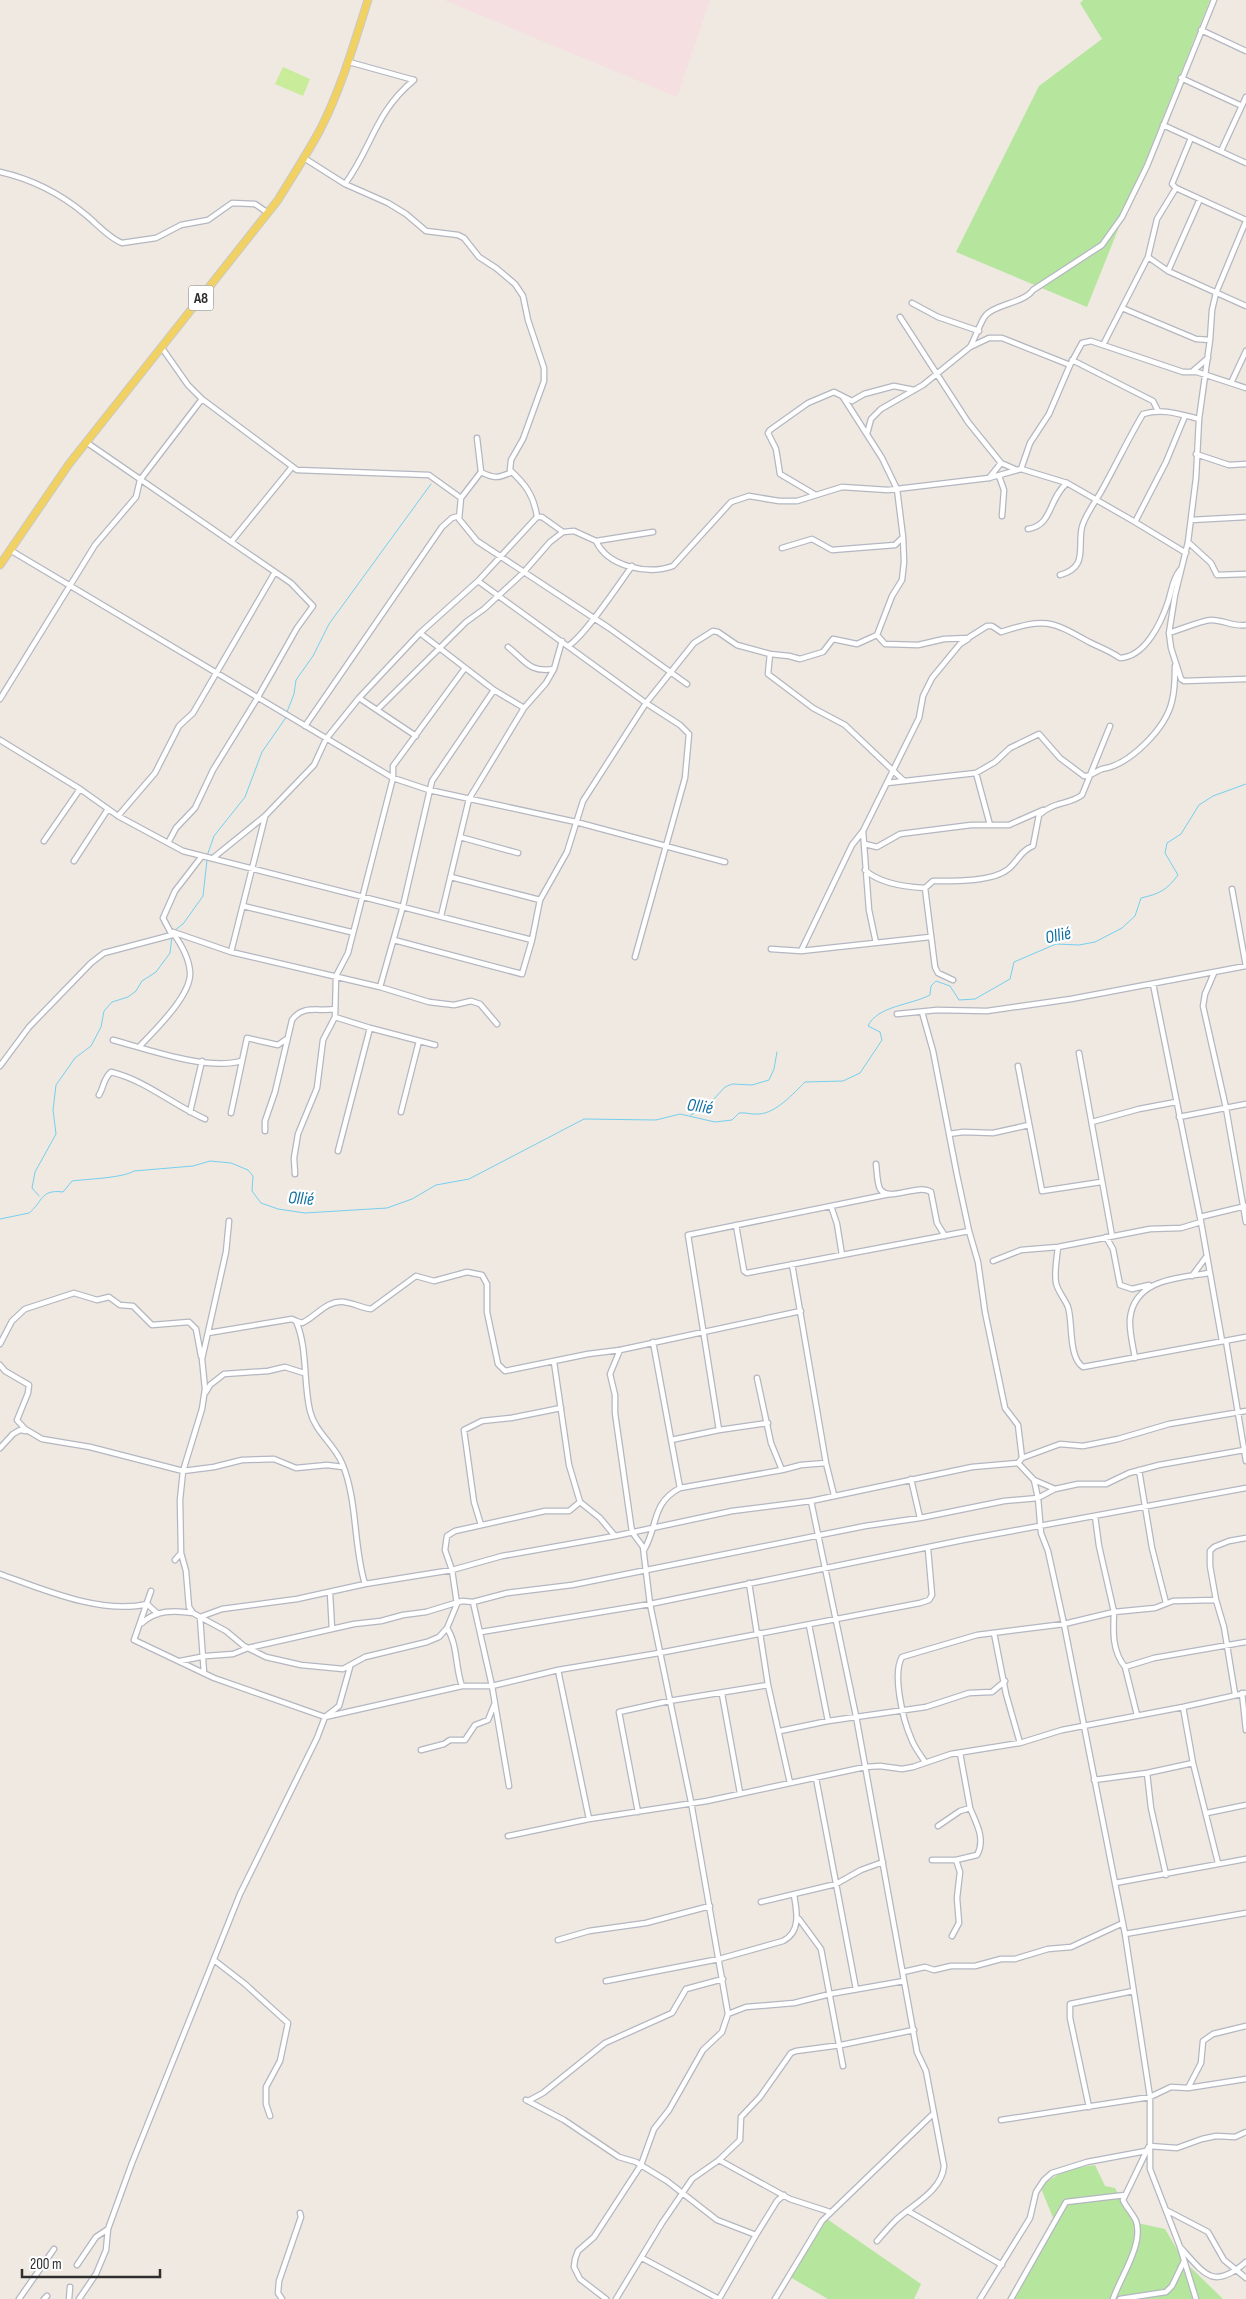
<svg xmlns="http://www.w3.org/2000/svg" width="1246" height="2299" font-family="'Sofia Sans Condensed',sans-serif">
<style>
.medical{fill:#f5dfe0}
.green{fill:#b6e59e}
.pitch{fill:#c9ec9a}
.lines{fill:none;stroke-linecap:round;stroke-linejoin:round}
.stream{stroke:#75cff0;stroke-width:1}
.street-casing{stroke:#b4b7c1;stroke-width:7}
.primary-casing{stroke:#c9c9c9;stroke-width:9}
.street{stroke:#fff;stroke-width:4.5}
.primary{stroke:#f2d163;stroke-width:7}
.labels{text-anchor:middle;stroke-width:4.5;stroke-linejoin:round;paint-order:stroke}
.shield{fill:#fff;stroke:#6d6d6d;stroke-width:1}
.shield-label{font-size:15px;font-weight:bold;fill:#2e2e2e}
.water-label{font-size:18px;font-style:italic;fill:#0d6fa3;stroke:#fff}
</style>
<rect width="100%" height="100%" fill="#efe9e1"/>
<!-- medical -->
<path class="medical" d="M 444,0 L 710,0 L 677,97 Z"/>
<!-- green -->
<path class="green" d="M 1083,0 L 1210,0 L 1087,307 L 956,252 L 1039,86 L 1102,39 L 1080,3 Z
M 1095,2165 L 1105,2186 L 1115,2188 L 1133,2222 L 1165,2229 L 1184,2261 L 1223,2299 L 1007,2299 L 1056,2225 L 1040,2186 L 1067,2169 Z
M 827,2219 L 921,2284 L 914,2299 L 828,2299 L 790,2277 Z"/>
<!-- pitch -->
<path class="pitch" d="M 283,67 L 310,79 L 303,96 L 275,84 Z"/>
<g class="lines">
<!-- stream -->
<path class="stream" d="M 287,712 L 294,694 L 296,680 L 313,656 L 329,624 L 431,484
M 207,856 L 214,836 L 245,797 L 262,752 L 287,716
M 175,930 L 183,924 L 203,896 L 207,860
M 691,1115 L 712,1101 L 725,1087 L 732,1084 L 752,1085 L 769,1080 L 774,1069 L 777,1052
M 39,1196 L 32,1188 L 35,1172 L 56,1134 L 53,1110 L 56,1085 L 75,1058 L 91,1046 L 101,1027 L 104,1011 L 112,1002 L 128,997 L 136,991 L 142,981 L 156,972 L 170,953 L 172,936
M 0,1219 L 29,1213 C 43,1202 40,1189 63,1192 L 72,1181 C 87,1179 123,1178 134,1171 L 193,1166 L 210,1161 L 231,1163 L 248,1170 L 253,1176 L 252,1191 L 261,1203 L 278,1209 L 305,1213 L 387,1208 L 412,1199 L 436,1185 L 469,1179 L 584,1119 L 656,1120 L 680,1114 L 715,1122 L 732,1120 L 739,1113 C 746,1112 752,1115 759,1114 C 776,1113 793,1094 805,1082 L 843,1081 L 860,1073 L 882,1040 L 880,1032 L 868,1026 C 877,1006 911,1005 930,995 L 931,986 L 936,981 L 950,986 L 959,1000 L 975,999 L 1010,979 L 1014,962 L 1056,944 L 1079,945 L 1095,942 L 1122,928 L 1135,916 L 1141,898 C 1159,894 1167,890 1178,875 L 1165,853 L 1167,843 L 1181,834 L 1199,805 L 1213,796 L 1246,784"/>
<defs>
<path id="street" d="M 1201,30 L 1246,51
M 349,62 L 414,80
M 1181,78 L 1242,106
M 1163,125 L 1246,163
M 1191,138 L 1172,184 L 1176,188 L 1246,220
M 1221,151 L 1246,97
M 0,172 C 31,179 61,194 86,215 C 97,224 109,238 122,243 L 156,238 L 181,225 L 208,220 L 232,203 L 255,204 L 268,213
M 345,184 C 372,147 375,112 414,80
M 1246,221 L 1216,293 L 1212,310 L 1210,340 L 1199,419 L 1196,478 L 1188,542 L 1175,595 L 1169,633 L 1171,648 L 1181,679 L 1184,681 L 1246,679
M 1148,257 L 1168,271 L 1246,306
M 1168,271 L 1200,199
M 912,303 L 938,317 L 979,331
M 1122,308 L 1196,339 L 1210,340
M 900,317 L 968,422 L 1001,463 L 1017,470
M 1103,345 L 1148,257 L 1157,219 L 1176,188
M 970,347 C 975,339 981,320 986,315 C 996,304 1024,303 1033,290 L 1102,245 L 1122,217 L 1147,166 L 1214,0
M 162,348 L 188,385 L 202,399 L 297,470 L 429,475 L 461,498 L 459,519 L 477,541 L 609,628 L 687,684
M 1072,360 L 1153,401 L 1158,411
M 1193,371 L 1208,358
M 1231,383 L 1246,351
M 867,434 L 871,419 L 881,409 L 923,385 L 970,347 L 989,338 L 1002,338 L 1070,365
M 86,442 L 291,583 L 313,606 L 297,628 L 258,697 L 213,770 L 195,808 L 176,828 L 168,843
M 1196,454 L 1229,465 L 1246,464
M 1021,469 L 1030,443 L 1049,414 L 1070,365 L 1082,343 L 1091,341 L 1183,372 L 1197,372 L 1246,388
M 481,472 C 494,479 499,478 512,472
M 999,476 L 1004,490 L 1002,516
M 989,478 L 1001,463
M 814,494 L 780,474 L 776,449 L 768,433 L 770,430 L 808,403 L 834,392 L 852,401 L 864,394 L 894,386 L 914,390
M 461,498 L 481,472 L 477,438
M 537,517 L 542,517 L 563,532
M 1191,520 L 1246,517
M 1135,522 L 1186,553
M 1028,529 C 1053,525 1048,499 1067,483
M 596,541 L 653,532
M 231,542 L 292,467
M 1188,542 L 1211,563 L 1217,575 L 1246,574
M 782,548 L 812,539 L 832,550 L 895,545 L 903,537 L 897,489 L 882,458 L 843,397
M 10,550 L 393,778 L 429,790 L 576,822 L 725,862
M 1060,575 C 1089,567 1077,547 1082,527 C 1085,515 1096,501 1102,490 C 1116,465 1128,439 1143,414 C 1163,408 1179,414 1199,419
M 478,581 L 646,703 L 680,725 L 689,734 L 685,778 L 635,957
M 420,633 L 494,690 L 524,708
M 1169,633 C 1179,630 1203,620 1211,620 C 1224,620 1233,627 1246,625
M 877,635 L 885,644 L 918,645 L 944,639 L 968,638 L 987,626 L 992,626 L 1001,632 C 1045,618 1050,620 1089,642 C 1099,647 1110,651 1120,658 C 1145,657 1161,623 1168,602 C 1172,590 1172,580 1180,570
M 568,646 C 584,637 619,584 632,566
M 508,647 C 526,661 529,673 554,669
M 770,654 L 768,674 L 813,708 L 845,725 L 904,781
M 359,698 L 416,736
M 0,699 L 95,545 L 136,497 L 140,480 L 202,399
M 377,710 L 466,622 L 484,609 L 523,573 L 550,542 L 563,532 L 574,531 L 596,541 C 608,567 648,575 673,566 L 731,502 L 749,496 L 779,501 L 797,501 L 842,487 L 888,490 L 989,478 L 1021,469 L 1067,483 L 1135,522 L 1166,462 L 1185,416
M 305,726 L 442,527 L 452,518 L 459,516
M 0,740 L 80,789 L 118,816 L 183,851 L 532,940
M 976,773 L 990,825
M 887,783 L 976,773 L 995,762 L 1010,748 L 1039,734 L 1060,758 L 1084,776 C 1091,777 1095,771 1102,769 C 1130,765 1166,728 1172,701 C 1175,690 1175,677 1175,666
M 118,816 L 155,773 L 179,726 L 193,713 L 275,572
M 460,837 L 518,853
M 44,841 L 80,789
M 865,844 L 877,847 L 900,834 L 971,825 L 1009,825 L 1043,810
M 213,858 L 265,816 L 314,765 L 326,739 L 359,698 L 420,633 L 478,581 L 537,517 C 534,495 525,484 510,470 L 511,460 L 523,439 L 544,381 L 544,368 L 528,320 L 523,296 L 515,284 L 496,268 L 479,257 L 464,238 L 458,235 L 426,231 L 406,214 L 388,203 L 345,184 L 304,158
M 74,861 L 108,809
M 865,870 C 879,883 906,887 925,888 L 933,881 C 953,881 991,882 1007,870 C 1017,863 1020,851 1033,846 L 1039,815 C 1054,801 1069,805 1082,795 L 1110,726
M 451,877 L 540,900
M 925,888 L 935,967 L 938,973 L 953,980
M 1232,889 L 1246,966
M 243,906 L 351,932
M 441,916 L 469,799 L 524,708 L 546,683 L 554,669 L 562,641
M 172,935 L 173,932 L 231,952 L 380,987 L 429,1002 L 454,1005 L 471,1001 L 480,1004 L 497,1024
M 394,940 L 522,974 L 532,940 L 540,900 L 567,852 L 583,801 L 646,703 L 694,643 L 713,631 L 718,632 L 737,645 L 770,654 L 789,656 L 800,659 L 823,652 L 833,639 L 857,644 L 877,635 L 892,596 L 902,580 L 904,562 L 903,537
M 876,943 L 869,910 L 863,831 L 919,718 L 923,696 L 932,678 L 960,644 L 968,639
M 771,949 L 801,951 L 930,937
M 801,951 L 852,845 L 863,831
M 231,952 L 265,817
M 1214,973 L 1205,994 L 1203,1006 L 1226,1108 L 1246,1222
M 1153,984 L 1201,1222
M 380,987 L 403,906 L 432,781 L 494,690
M 897,1014 L 937,1010 L 987,1011 L 1071,999 L 1246,966
M 335,1017 L 370,1028 L 435,1045
M 113,1040 C 147,1049 207,1071 241,1061
M 139,1047 C 154,1031 192,995 190,972 C 189,958 181,944 173,933
M 1079,1053 L 1112,1236
M 0,1066 L 29,1027 L 91,963 L 104,953 L 172,935 L 163,918 L 175,891 L 202,856
M 1018,1066 L 1042,1191 L 1101,1182
M 99,1095 C 104,1087 103,1079 111,1072 C 145,1080 173,1105 205,1119
M 190,1112 L 202,1061
M 401,1112 L 419,1041
M 231,1113 L 247,1038 L 278,1045 L 285,1040
M 1179,1117 L 1246,1104
M 1092,1122 L 1139,1109 L 1176,1102
M 265,1131 L 265,1121 L 275,1092 L 292,1020 C 303,1004 319,1012 335,1009
M 949,1134 L 963,1132 L 993,1133 L 1029,1125
M 338,1151 L 370,1028
M 876,1164 C 877,1172 877,1183 880,1189 C 889,1203 917,1183 931,1192 L 937,1223 L 945,1236
M 295,1174 L 294,1158 L 298,1134 L 317,1088 L 323,1040 L 335,1017 L 336,976 L 348,953 L 393,778 L 393,766 L 465,668
M 831,1206 L 837,1224 L 842,1255
M 1200,1217 L 1246,1206
M 736,1225 L 744,1271 L 747,1273 L 969,1231
M 1106,1237 L 1113,1249 L 1120,1285 L 1132,1289 L 1149,1285
M 1058,1247 C 1057,1258 1054,1271 1056,1283 C 1058,1292 1065,1299 1068,1307 C 1073,1322 1068,1357 1083,1367 L 1246,1337
M 993,1261 L 1021,1250 L 1058,1247 L 1150,1229 L 1181,1228 L 1201,1222 L 1222,1341
M 792,1264 L 826,1463 L 834,1495
M 1192,1276 L 1206,1257
M 296,1321 L 302,1323 C 317,1316 326,1300 344,1302 C 353,1303 362,1308 371,1309 L 416,1276 L 434,1281 L 467,1272 L 482,1275 L 487,1284 L 487,1312 L 498,1364 L 505,1371 L 588,1354 L 620,1350 L 801,1311
M 208,1333 L 292,1319 L 296,1321 C 308,1349 303,1382 310,1411 C 315,1432 334,1444 342,1463 C 358,1501 353,1545 365,1584
M 1226,1341 L 1246,1461
M 653,1342 L 680,1488
M 0,1344 L 12,1321 L 25,1309 L 74,1293 L 97,1300 L 109,1297 L 120,1305 L 133,1306 L 152,1325 L 189,1322 L 196,1329 L 201,1356
M 1135,1358 C 1133,1346 1129,1331 1130,1319 C 1134,1279 1178,1278 1209,1273
M 554,1362 L 569,1465 L 580,1502 L 600,1518 L 615,1536 L 732,1511 L 811,1501 L 972,1467 L 1018,1463 L 1022,1458 L 1018,1425 L 1005,1408 L 985,1312 L 978,1262 L 969,1231 L 957,1175 L 933,1051 L 922,1012
M 0,1365 L 5,1371 L 29,1385 L 28,1393 L 17,1420 L 25,1429 L 42,1439 L 90,1447 L 183,1471 L 214,1467 L 242,1460 L 274,1459 L 296,1468 L 327,1465 L 343,1467
M 757,1378 L 771,1443 L 782,1470 L 801,1465 L 826,1463
M 206,1392 L 210,1385 L 224,1374 L 268,1371 L 285,1367 L 304,1373
M 719,1430 L 768,1423
M 671,1440 L 719,1430 L 688,1235 L 890,1194
M 0,1448 L 13,1434 L 20,1430 L 26,1431
M 1022,1458 L 1060,1444 L 1083,1446 L 1118,1439 L 1169,1424 L 1246,1411
M 1018,1463 L 1034,1480 L 1038,1498 L 1041,1533 L 1048,1551 L 1064,1624 L 1125,1934 L 1150,2097 L 1150,2169 L 1180,2247 L 1196,2299
M 1139,1470 L 1152,1548 L 1166,1603
M 911,1479 L 920,1518
M 1034,1480 L 1055,1489 L 1078,1484 L 1106,1484 L 1129,1473 L 1159,1465 L 1244,1450
M 811,1501 L 856,1716 L 917,2052 L 926,2071 L 944,2166 C 942,2191 912,2205 896,2220 C 889,2227 883,2234 877,2241
M 1095,1516 L 1099,1546 L 1114,1612 L 1155,1608 L 1173,1601 L 1216,1600
M 481,1525 L 474,1502 L 464,1430 L 482,1421 L 511,1418 L 561,1408
M 644,1550 C 658,1527 651,1503 680,1488 L 782,1470
M 175,1560 L 181,1553
M 0,1574 C 42,1589 102,1615 147,1604 L 158,1614
M 749,1583 L 757,1634
M 151,1591 L 134,1640 L 214,1678 L 325,1717 L 462,1686 L 492,1686 L 558,1670 L 659,1653 L 920,1603 L 929,1600 L 932,1595 L 928,1549
M 330,1593 L 332,1629
M 473,1602 L 492,1686 L 509,1786
M 200,1617 L 226,1631 L 244,1646 L 266,1657 L 301,1665 L 343,1669 L 365,1657 L 427,1642 L 439,1637 L 447,1628 L 457,1604 L 452,1570 L 445,1550 L 447,1536 L 455,1531 L 545,1511 L 569,1511 L 580,1502
M 200,1617 L 222,1609 L 297,1599 L 365,1584 L 452,1570 L 502,1556 L 615,1536
M 142,1623 C 156,1610 174,1610 193,1613
M 809,1625 L 828,1721
M 447,1628 C 458,1645 455,1667 462,1686
M 481,1632 L 650,1604 L 963,1540 L 1246,1488
M 760,1633 L 768,1685 L 790,1783
M 994,1633 L 1006,1694 L 1020,1743
M 180,1661 L 206,1656 L 233,1654 L 248,1648 L 354,1624 L 381,1621 L 403,1615 L 426,1612 L 462,1601 L 473,1602 L 507,1593 L 572,1585 L 865,1526 L 920,1518 L 1004,1501 L 1038,1498 L 1055,1489
M 558,1670 L 589,1819
M 204,1673 L 200,1617 L 193,1613 L 189,1607 L 186,1571 L 181,1553 L 180,1500 L 183,1471 L 202,1409 L 205,1389 L 202,1359 L 226,1252 L 229,1221
M 1242,1693 L 1246,1730
M 722,1694 L 740,1793
M 1235,1694 L 1224,1627 L 1216,1600 L 1210,1566 L 1210,1551 L 1214,1547 L 1229,1541 L 1246,1538
M 1183,1707 L 1193,1763 L 1218,1863
M 1137,1715 L 1125,1667 L 1154,1658 L 1246,1642
M 780,1731 L 828,1721 L 926,1707 L 969,1693 L 992,1692 L 1005,1681
M 421,1750 L 444,1744 L 450,1740 L 465,1740 L 475,1725 L 488,1720 L 494,1705
M 925,1762 C 920,1754 914,1747 911,1738 C 903,1720 892,1674 902,1657 L 977,1635 L 1064,1624 L 1114,1612 C 1113,1631 1112,1651 1125,1667
M 1147,1773 L 1151,1808 L 1166,1875
M 816,1778 L 856,1989
M 1094,1780 L 1147,1773 L 1193,1763
M 638,1812 L 619,1712 L 669,1701 L 768,1685
M 1207,1813 L 1246,1805
M 938,1826 L 960,1811 L 970,1808 L 960,1753
M 508,1836 L 589,1819 L 707,1801 L 865,1767 L 880,1766 L 902,1769 L 913,1767 L 951,1754 L 1020,1743 L 1062,1730 L 1183,1707 L 1246,1693
M 932,1860 L 956,1860 L 977,1855 C 986,1839 976,1823 970,1808
M 1115,1883 L 1246,1859
M 761,1902 L 836,1884 L 861,1870 L 883,1862
M 799,1919 L 821,1949 L 843,2066
M 1125,1934 L 1246,1913
M 952,1936 L 959,1923 L 957,1898 L 960,1872 L 956,1860
M 558,1940 L 589,1931 L 646,1923 L 710,1906
M 214,1960 L 245,1984 L 288,2023 L 280,2061 L 266,2087 L 266,2104 L 270,2116
M 903,1972 L 925,1967 L 934,1970 L 951,1966 L 975,1966 L 1001,1959 L 1015,1959 L 1048,1949 L 1071,1947 L 1123,1923
M 606,1981 L 719,1959 L 783,1941 C 801,1932 797,1912 794,1895
M 728,2014 L 746,2007 L 794,2003 L 830,1994 L 904,1981
M 1188,2088 L 1201,2063 L 1203,2041 L 1213,2034 L 1246,2026
M 526,2100 L 564,2120 L 619,2157 L 636,2162 L 667,2181 L 717,2220 L 756,2235 L 777,2201 L 784,2195
M 528,2101 L 543,2093 L 605,2043 L 672,2013 L 686,1989 L 723,1979
M 1089,2107 L 1070,2018 L 1070,2004 L 1133,1991
M 1001,2120 L 1150,2097 L 1171,2087 L 1188,2088 L 1246,2079
M 719,2160 L 790,2199 L 830,2212
M 1166,2210 L 1208,2232 L 1224,2260 L 1246,2278
M 908,2211 L 1002,2265
M 1181,2248 C 1205,2275 1214,2290 1246,2262
M 642,2258 L 719,2299
M 77,2265 L 96,2237 L 108,2229
M 19,2299 L 54,2249
M 44,2299 L 47,2296
M 69,2299 L 70,2287
M 79,2299 L 96,2274 L 106,2250 L 108,2229 L 132,2163 L 240,1894 L 317,1738 L 325,1717 L 339,1706 L 350,1667
M 282,2299 L 278,2293 L 279,2281 L 301,2217 L 300,2213
M 606,2299 L 580,2279 L 574,2267 L 575,2259 L 578,2251 L 594,2237 L 641,2165 L 654,2129 L 669,2110 L 703,2050 L 722,2032 L 728,2014 L 691,1802 L 650,1604 L 643,1547 L 632,1532 L 615,1413 L 615,1395 L 610,1374 L 620,1350
M 616,2299 L 662,2223 L 692,2179 L 719,2160 L 740,2140 L 741,2117 L 760,2097 L 791,2053 L 796,2051 L 841,2045 L 914,2030
M 719,2299 L 756,2235
M 775,2299 L 822,2221 L 934,2113
M 980,2299 L 1030,2218 L 1036,2192 L 1044,2180 L 1052,2173 L 1087,2162 L 1146,2151
M 1011,2299 L 1066,2202 L 1125,2195
M 1113,2299 C 1120,2278 1144,2244 1136,2221 C 1133,2214 1126,2207 1123,2200 L 1149,2146 L 1177,2148 L 1202,2139 L 1216,2136 L 1235,2137 L 1246,2132
M 1120,2299 L 1166,2292 L 1172,2286 L 1184,2261"/>
<path id="primary" d="M 0,565 L 69,464 L 278,200 C 292,177 307,154 320,130 C 341,89 354,44 368,0"/>
</defs>
<!-- street casing -->
<use href="#street" class="street-casing"/>
<!-- primary casing -->
<use href="#primary" class="primary-casing"/>
<!-- street -->
<use href="#street" class="street"/>
<!-- primary -->
<use href="#primary" class="primary"/>
</g>
<g class="labels">
<!-- shield labels -->
<rect class="shield" x="188.5" y="285.5" width="25" height="25" rx="4"/>
<g class="shield-label">
<text x="201" y="303">A8</text>
</g>
<!-- water labels -->
<g class="water-label">
<text transform="translate(1058 935) rotate(-12)" y="6">Ollié</text>
<text transform="translate(700 1106) rotate(9)" y="6">Ollié</text>
<text transform="translate(301 1198) rotate(4)" y="6">Ollié</text>
</g>
</g>
<!-- scale -->
<path d="M22 2269v8h138v-8" fill="none" stroke="#2e2e2e" stroke-width="2.5"/>
<text x="30" y="2269" font-size="15" fill="#2e2e2e" stroke="#ffffff" stroke-width="4" paint-order="stroke">200 m</text>
</svg>
